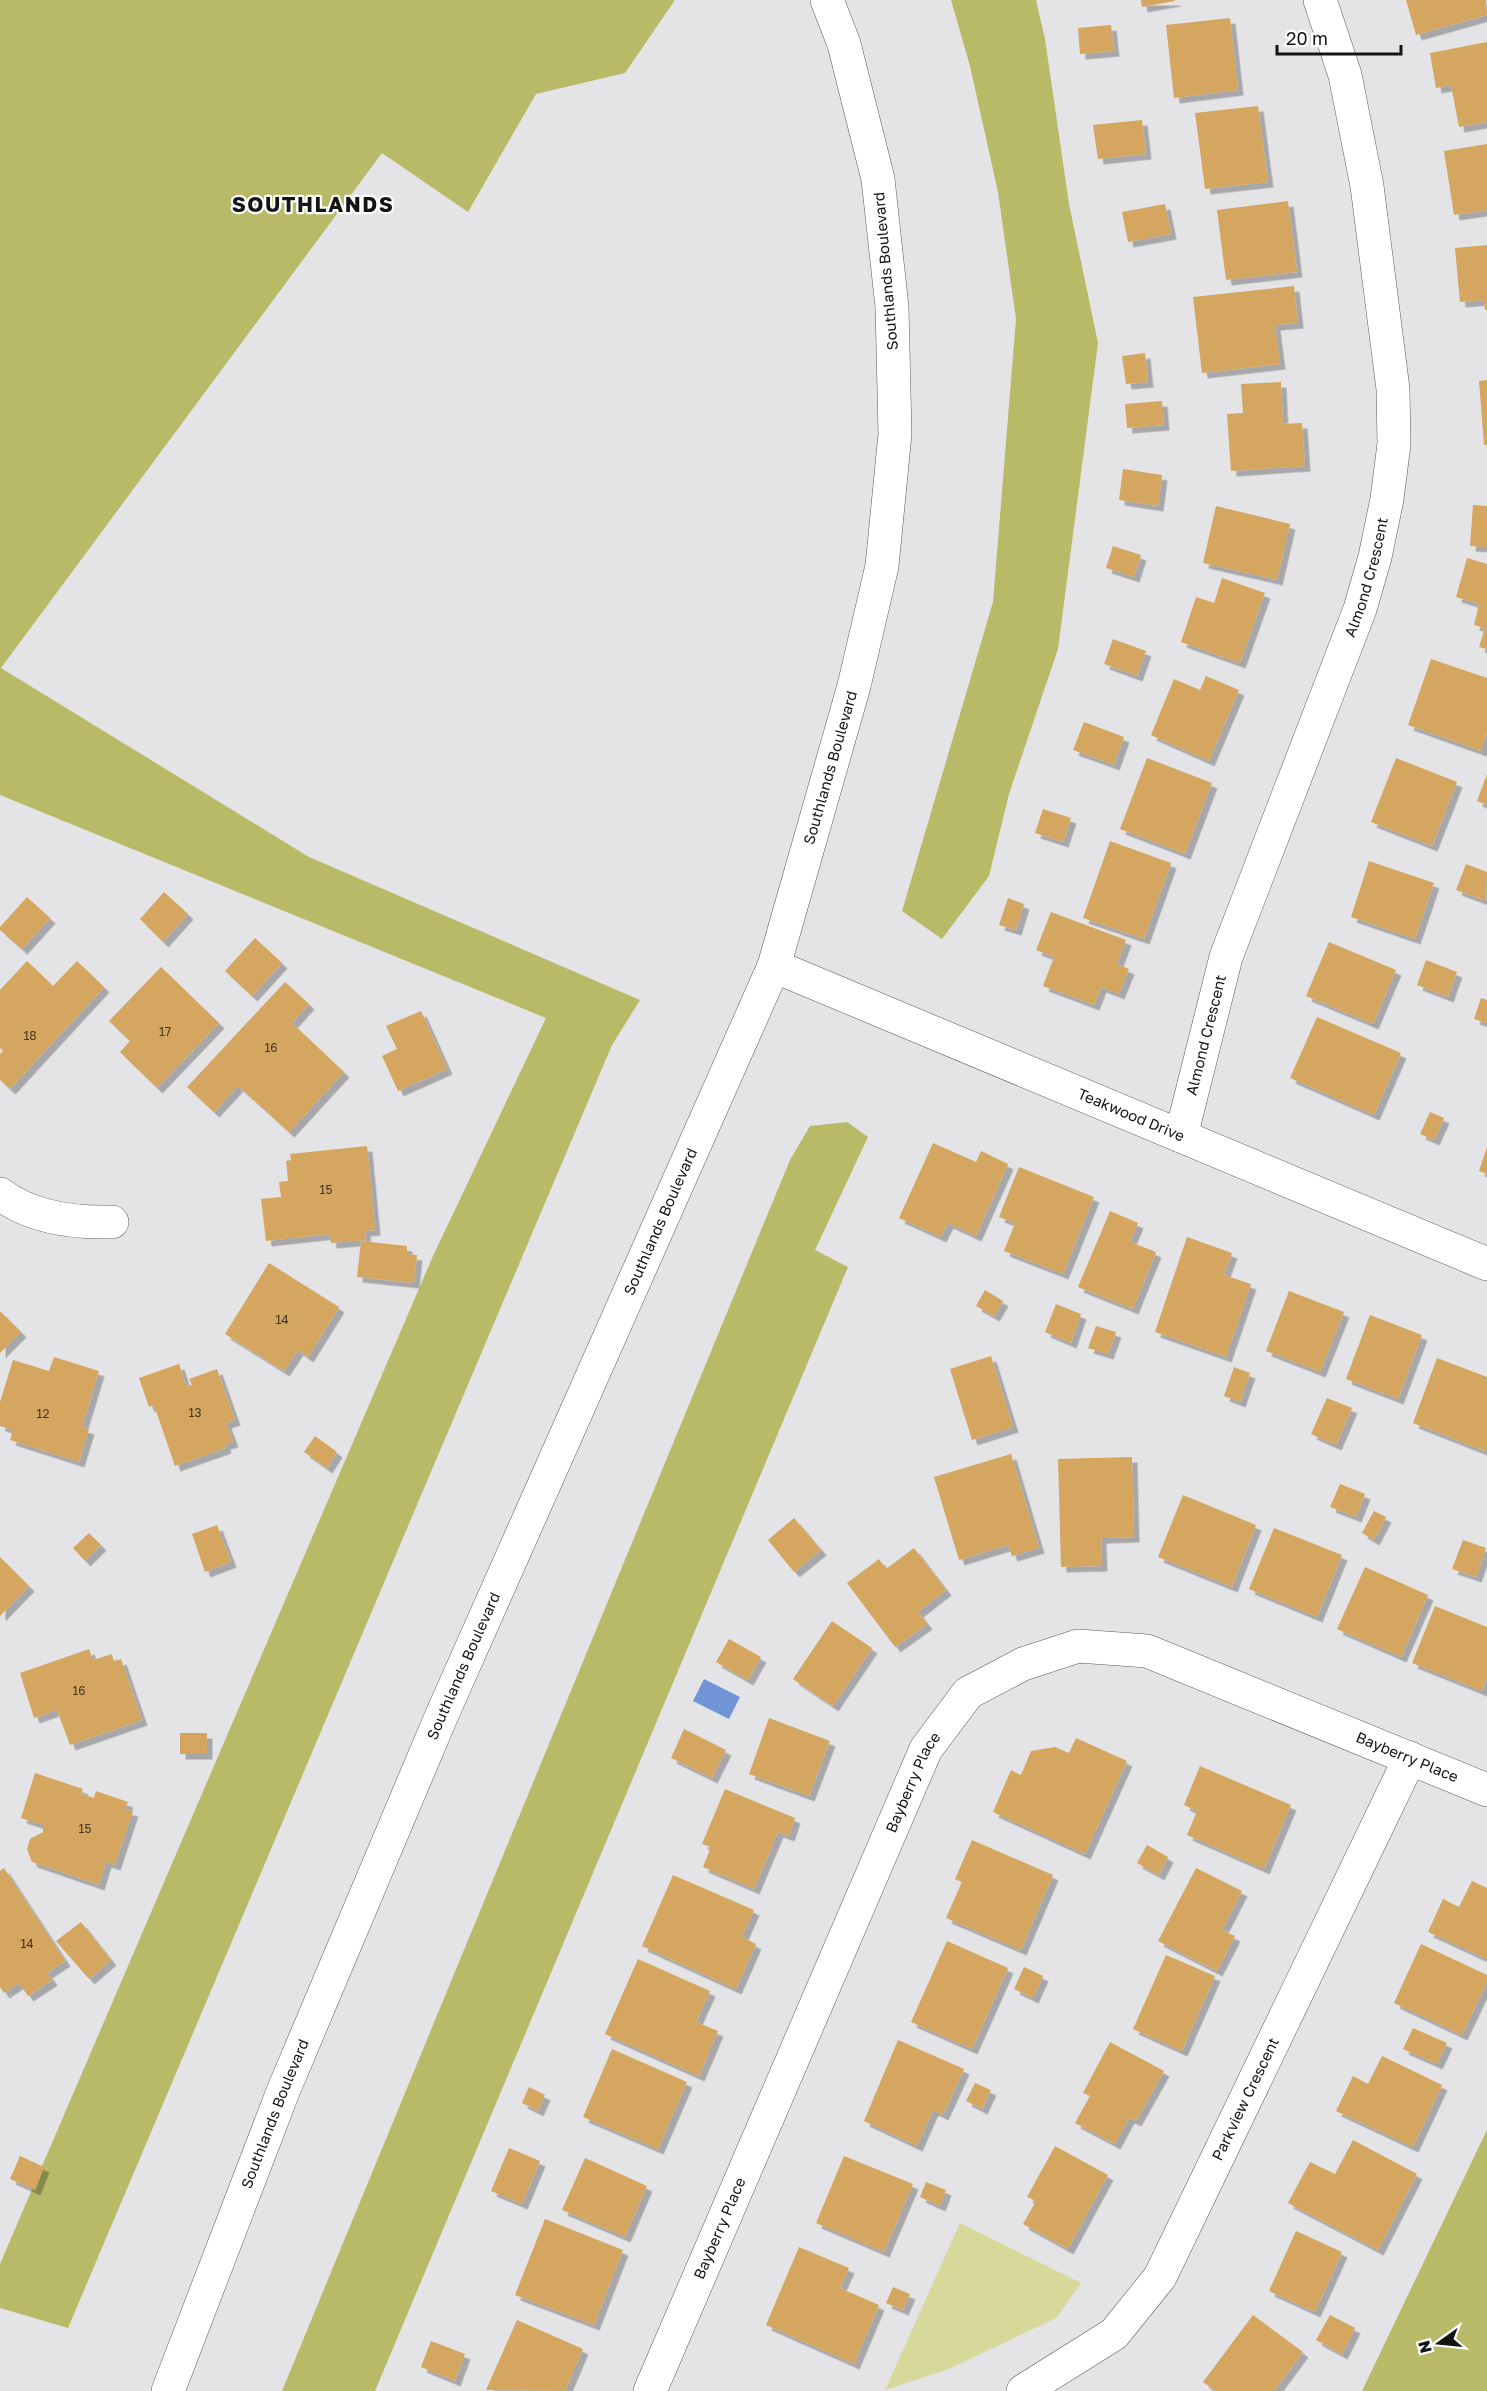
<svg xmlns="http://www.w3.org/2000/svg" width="1487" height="2391" font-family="'Golos Text',sans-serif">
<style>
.green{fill:#d6d99a}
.forest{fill:#b8ba68}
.water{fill:#7194d6}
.building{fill:#d4a65e;filter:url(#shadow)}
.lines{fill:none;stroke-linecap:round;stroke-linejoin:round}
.minor-casing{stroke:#5a5b5d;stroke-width:34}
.secondary-casing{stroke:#5a5b5d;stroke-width:34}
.minor{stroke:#fff;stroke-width:33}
.secondary{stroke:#fff;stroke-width:33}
.labels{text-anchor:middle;stroke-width:4.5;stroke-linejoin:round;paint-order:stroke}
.number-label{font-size:12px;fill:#433826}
.street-label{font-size:15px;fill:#131414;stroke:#fff}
.district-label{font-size:21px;font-weight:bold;letter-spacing:1.5px;fill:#131414;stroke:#fff}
</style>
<defs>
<filter id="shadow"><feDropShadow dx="5.5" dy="5.5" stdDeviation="0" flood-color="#0004"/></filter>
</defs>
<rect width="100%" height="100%" fill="#e4e4e6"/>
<!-- green -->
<path class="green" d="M 960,2223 L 1081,2283 L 1056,2318 L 951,2368 L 885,2390 Z"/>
<!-- forest -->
<path class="forest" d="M 0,0 L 675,0 L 625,73 L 536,94 L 468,212 L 382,153 L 1,668 L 309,857 L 640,1000 L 612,1045 L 68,2328 L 0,2308 L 0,2264 L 433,1256 L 546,1018 L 0,795 Z
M 951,0 L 1036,0 L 1045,39 L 1069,204 L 1098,343 L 1058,649 L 1009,794 L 989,876 L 942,939 L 902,911 L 993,602 L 1016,319 L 998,192 L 970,66 Z
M 847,1122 L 868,1137 L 815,1250 L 848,1267 L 375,2391 L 282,2391 L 790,1160 L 810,1126 Z
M 1487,2130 L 1487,2391 L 1362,2391 Z"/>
<!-- water -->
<path class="water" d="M 704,1679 L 740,1697 L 729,1719 L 693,1701 Z"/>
<!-- building -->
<path class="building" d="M 1141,0 L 1175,0 L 1175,1 L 1142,7 Z
M 1406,0 L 1486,0 L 1487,15 L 1416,35 Z
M 1230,18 L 1238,90 L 1174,98 L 1166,25 Z
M 1111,25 L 1114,51 L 1080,54 L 1078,28 Z
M 1487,42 L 1487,122 L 1459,127 L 1451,85 L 1436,88 L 1430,53 Z
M 1258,106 L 1268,182 L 1205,189 L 1195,113 Z
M 1142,120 L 1146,154 L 1098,159 L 1093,125 Z
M 1487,144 L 1487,210 L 1454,215 L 1444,151 Z
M 1288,201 L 1297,272 L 1226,280 L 1217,210 Z
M 1165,204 L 1171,234 L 1128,242 L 1122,212 Z
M 1487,245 L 1487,310 L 1485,310 L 1484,300 L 1460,302 L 1455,248 Z
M 1294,286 L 1298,323 L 1275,325 L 1280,364 L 1202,373 L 1193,297 Z
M 1145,353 L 1148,382 L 1126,384 L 1122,356 Z
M 1487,380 L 1487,445 L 1484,445 L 1479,381 Z
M 1281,382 L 1283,424 L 1302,423 L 1305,466 L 1231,471 L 1227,414 L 1243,413 L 1241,384 Z
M 1162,401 L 1164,425 L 1127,428 L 1125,404 Z
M 1123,469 L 1162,475 L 1158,506 L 1119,500 Z
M 1473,505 L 1487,506 L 1487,547 L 1470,546 Z
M 1216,506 L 1290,524 L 1277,580 L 1203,563 Z
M 1113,546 L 1141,555 L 1134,577 L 1106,568 Z
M 1467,558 L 1487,564 L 1487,649 L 1479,647 L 1485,628 L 1474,625 L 1479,604 L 1456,597 Z
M 1222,578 L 1265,593 L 1240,663 L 1181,642 L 1196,597 L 1214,603 Z
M 1113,639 L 1146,651 L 1137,676 L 1104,664 Z
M 1431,659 L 1487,678 L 1487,733 L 1481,751 L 1408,725 Z
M 1206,676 L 1239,690 L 1209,761 L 1151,735 L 1174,679 L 1200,690 Z
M 1084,722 L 1124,737 L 1114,765 L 1073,750 Z
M 1147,758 L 1212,783 L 1185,854 L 1120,829 Z
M 1396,758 L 1457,782 L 1432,846 L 1371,822 Z
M 1487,774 L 1487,805 L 1477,801 Z
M 1043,809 L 1071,818 L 1063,842 L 1035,833 Z
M 1110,841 L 1171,863 L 1144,939 L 1083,918 Z
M 1369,861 L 1434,883 L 1415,939 L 1351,917 Z
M 1466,864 L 1487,872 L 1486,901 L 1456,890 Z
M 164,892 L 188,914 L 163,942 L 140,919 Z
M 27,897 L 50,918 L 22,949 L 0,930 L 0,927 Z
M 1008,898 L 1024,904 L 1016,930 L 999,925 Z
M 1051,912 L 1126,940 L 1117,964 L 1129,969 L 1119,994 L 1101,987 L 1094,1005 L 1043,986 L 1054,957 L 1036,950 Z
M 255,938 L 282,963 L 252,996 L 225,971 Z
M 1329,942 L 1396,970 L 1373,1024 L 1306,996 Z
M 1426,960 L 1457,972 L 1448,997 L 1417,985 Z
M 27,961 L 53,986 L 77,961 L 104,987 L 10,1089 L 0,1080 L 0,1054 L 3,1051 L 0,1048 L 0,990 Z
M 161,967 L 219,1023 L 157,1088 L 120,1052 L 130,1041 L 109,1021 Z
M 285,982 L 309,1004 L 292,1023 L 344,1072 L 289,1132 L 238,1086 L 214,1112 L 187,1087 Z
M 1481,998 L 1487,1000 L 1487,1023 L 1474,1019 Z
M 421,1011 L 447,1069 L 398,1091 L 382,1056 L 397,1049 L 386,1026 Z
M 1317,1017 L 1401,1053 L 1374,1115 L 1290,1078 Z
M 1430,1112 L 1444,1118 L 1434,1140 L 1420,1134 Z
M 933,1143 L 976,1162 L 981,1151 L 1008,1164 L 976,1236 L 948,1223 L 941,1237 L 899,1218 Z
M 367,1146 L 375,1230 L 365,1231 L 366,1240 L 331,1243 L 330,1234 L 266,1241 L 261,1199 L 281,1197 L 279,1182 L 288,1181 L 286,1161 L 291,1160 L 290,1154 Z
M 1487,1147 L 1487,1174 L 1479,1171 Z
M 1019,1167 L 1094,1197 L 1063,1274 L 1004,1251 L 1015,1223 L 999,1217 Z
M 1110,1211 L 1138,1223 L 1130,1242 L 1156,1252 L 1133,1309 L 1078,1287 Z
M 1187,1237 L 1232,1253 L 1224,1275 L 1251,1284 L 1226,1357 L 1155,1332 Z
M 361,1241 L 407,1246 L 407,1254 L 417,1255 L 414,1283 L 357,1277 Z
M 269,1263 L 339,1307 L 308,1357 L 298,1350 L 284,1371 L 225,1334 Z
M 985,1290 L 1003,1301 L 994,1316 L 976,1306 Z
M 1289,1291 L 1344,1312 L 1320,1372 L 1266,1351 Z
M 1056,1304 L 1081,1314 L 1071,1343 L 1045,1332 Z
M 0,1311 L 21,1332 L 0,1353 Z
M 1370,1315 L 1422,1335 L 1398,1399 L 1346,1379 Z
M 1096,1326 L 1116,1332 L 1108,1354 L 1088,1348 Z
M 991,1356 L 1013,1427 L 972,1440 L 950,1369 Z
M 54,1357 L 99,1371 L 82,1427 L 89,1429 L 79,1462 L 10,1440 L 13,1430 L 0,1426 L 0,1402 L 13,1360 L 49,1371 Z
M 1437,1358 L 1487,1377 L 1487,1452 L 1413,1423 Z
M 179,1364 L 186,1386 L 192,1385 L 189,1379 L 217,1369 L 235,1420 L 226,1423 L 233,1442 L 225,1444 L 226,1448 L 175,1466 L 154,1405 L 149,1407 L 139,1378 Z
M 1234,1367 L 1250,1373 L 1240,1402 L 1224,1396 Z
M 1327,1398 L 1352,1408 L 1336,1445 L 1311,1434 Z
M 315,1436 L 337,1452 L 327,1468 L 304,1452 Z
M 1011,1454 L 1039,1548 L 1012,1556 L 1008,1545 L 959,1560 L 934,1477 Z
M 1132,1457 L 1134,1537 L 1101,1538 L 1102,1566 L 1061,1567 L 1058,1459 Z
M 1340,1484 L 1365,1494 L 1356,1517 L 1330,1507 Z
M 1183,1495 L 1256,1525 L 1232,1587 L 1158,1557 Z
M 1374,1511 L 1386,1517 L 1374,1540 L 1362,1533 Z
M 794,1518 L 821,1550 L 794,1572 L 768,1540 Z
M 217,1525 L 231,1562 L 205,1572 L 192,1534 Z
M 1274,1528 L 1342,1555 L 1317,1617 L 1249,1589 Z
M 89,1533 L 101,1545 L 85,1561 L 73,1548 Z
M 1463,1540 L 1486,1548 L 1476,1577 L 1452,1569 Z
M 914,1548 L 946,1590 L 918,1612 L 927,1624 L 895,1647 L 847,1583 L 879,1559 L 886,1569 Z
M 0,1557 L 29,1586 L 0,1616 Z
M 1365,1567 L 1428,1595 L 1401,1657 L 1337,1629 Z
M 1435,1606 L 1487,1627 L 1487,1678 L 1482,1691 L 1412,1663 Z
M 832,1621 L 872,1648 L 833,1706 L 793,1679 Z
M 729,1639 L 761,1657 L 748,1680 L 716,1662 Z
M 89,1649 L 93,1660 L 112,1654 L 114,1662 L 121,1659 L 142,1720 L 70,1745 L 57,1710 L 34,1718 L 20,1673 Z
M 769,1718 L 830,1741 L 809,1796 L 749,1774 Z
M 684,1729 L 726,1750 L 712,1778 L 671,1758 Z
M 180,1733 L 207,1733 L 207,1754 L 180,1754 Z
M 1076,1738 L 1127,1761 L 1085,1854 L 993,1812 L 1011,1770 L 1021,1775 L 1031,1751 L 1055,1747 L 1069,1753 Z
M 1200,1766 L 1291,1805 L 1264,1869 L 1187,1835 L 1197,1811 L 1184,1805 Z
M 35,1773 L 83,1789 L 81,1794 L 94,1798 L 96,1791 L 128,1802 L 125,1809 L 133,1811 L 115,1865 L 106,1862 L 99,1885 L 32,1862 L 27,1849 L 30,1839 L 43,1832 L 43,1825 L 21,1818 Z
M 725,1789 L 795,1818 L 789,1836 L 778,1832 L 754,1889 L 703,1867 L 711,1847 L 702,1844 Z
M 972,1840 L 1053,1875 L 1021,1950 L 946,1918 L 962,1882 L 955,1879 Z
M 1147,1845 L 1168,1857 L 1159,1875 L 1137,1863 Z
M 4,1868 L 65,1961 L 47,1973 L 52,1980 L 28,1996 L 19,1983 L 4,1993 L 0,1987 L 0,1871 Z
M 1196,1868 L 1242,1891 L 1222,1930 L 1235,1936 L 1217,1971 L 1158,1941 Z
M 673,1875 L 754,1910 L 742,1937 L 756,1944 L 736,1989 L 642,1946 Z
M 1472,1881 L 1487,1888 L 1487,1959 L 1428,1932 L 1443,1899 L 1459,1907 Z
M 81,1922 L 111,1960 L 89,1979 L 56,1941 Z
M 947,1941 L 1008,1968 L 972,2049 L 911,2022 Z
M 1421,1944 L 1487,1975 L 1487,1982 L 1462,2035 L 1394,2003 Z
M 1166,1955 L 1215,1976 L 1182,2051 L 1133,2029 Z
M 638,1959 L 710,1991 L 696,2022 L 718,2031 L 699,2076 L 605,2034 Z
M 1024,1967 L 1043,1976 L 1033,1998 L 1014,1989 Z
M 1413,2028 L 1447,2043 L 1437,2064 L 1403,2049 Z
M 898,2040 L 964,2069 L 943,2115 L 933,2110 L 917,2146 L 864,2121 Z
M 1110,2042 L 1164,2071 L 1136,2121 L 1129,2118 L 1115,2144 L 1075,2123 L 1090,2096 L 1083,2093 Z
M 612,2049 L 687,2082 L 658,2149 L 583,2117 Z
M 1382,2056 L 1442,2085 L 1413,2147 L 1336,2111 L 1353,2076 L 1368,2084 Z
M 975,2083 L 991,2090 L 982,2109 L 966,2101 Z
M 529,2087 L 545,2095 L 538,2111 L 522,2103 Z
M 1353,2140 L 1417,2174 L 1378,2250 L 1288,2203 L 1310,2162 L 1335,2174 Z
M 1055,2146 L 1108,2175 L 1068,2249 L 1023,2224 L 1036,2201 L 1027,2197 Z
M 509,2148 L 540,2161 L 522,2204 L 491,2191 Z
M 20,2156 L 44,2167 L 35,2190 L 10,2179 Z
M 844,2156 L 913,2184 L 884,2252 L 816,2223 Z
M 585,2158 L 647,2186 L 625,2237 L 562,2210 Z
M 926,2182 L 946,2190 L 940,2206 L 920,2197 Z
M 545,2219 L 623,2250 L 594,2325 L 515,2295 Z
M 1296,2231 L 1342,2252 L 1315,2312 L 1269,2291 Z
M 799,2247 L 849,2268 L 840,2288 L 879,2305 L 854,2364 L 766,2325 Z
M 893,2287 L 910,2294 L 903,2310 L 886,2303 Z
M 1253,2315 L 1303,2352 L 1274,2391 L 1216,2391 L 1203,2382 Z
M 1330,2315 L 1355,2328 L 1342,2354 L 1316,2340 Z
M 517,2320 L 583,2349 L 565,2391 L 486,2390 Z
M 431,2341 L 465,2354 L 455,2381 L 421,2367 Z"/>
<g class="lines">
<defs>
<g id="minor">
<path id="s1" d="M 774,966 L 1487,1264"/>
<path id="s2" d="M 1181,1136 L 1226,957 L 1360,609 L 1375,557 L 1387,499 L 1394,444 L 1393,389 L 1367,186 L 1345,75 L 1320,0"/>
<path d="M 0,1194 C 32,1218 73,1223 112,1222"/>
<path id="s3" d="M 650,2391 L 926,1749 L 968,1693 L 1023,1664 L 1078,1646 L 1147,1651 L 1487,1790"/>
<path id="s4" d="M 1023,2391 L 1114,2334 L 1160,2277 L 1410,1758"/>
</g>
<g id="secondary">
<path id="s5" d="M 168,2391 L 284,2089 L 441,1717 L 774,966 L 854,686 L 882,566 L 895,434 L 892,307 L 878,179 L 844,44 L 827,0"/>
</g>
</defs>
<!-- minor casing -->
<use href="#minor" class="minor-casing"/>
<!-- secondary casing -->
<use href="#secondary" class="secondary-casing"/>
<!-- minor -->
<use href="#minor" class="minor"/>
<!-- secondary -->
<use href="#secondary" class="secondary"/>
</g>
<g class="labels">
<!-- number labels -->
<g class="number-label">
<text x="165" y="1036">17</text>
<text x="30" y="1040">18</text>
<text x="271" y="1052">16</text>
<text x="326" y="1194">15</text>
<text x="282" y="1324">14</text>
<text x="195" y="1417">13</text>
<text x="43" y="1418">12</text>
<text x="79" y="1695">16</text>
<text x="85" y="1833">15</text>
<text x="27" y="1948">14</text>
</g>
<!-- street labels -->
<g class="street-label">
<text transform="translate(886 271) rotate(-95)" y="5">Southlands Boulevard</text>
<text dy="5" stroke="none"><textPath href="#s2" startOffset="590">Almond Crescent</textPath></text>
<text dy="5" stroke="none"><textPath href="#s5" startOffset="1755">Southlands Boulevard</textPath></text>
<text dy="5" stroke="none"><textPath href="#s2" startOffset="104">Almond Crescent</textPath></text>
<text dy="5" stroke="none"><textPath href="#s1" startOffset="387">Teakwood Drive</textPath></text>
<text dy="5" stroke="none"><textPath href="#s5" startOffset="1269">Southlands Boulevard</textPath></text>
<text dy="5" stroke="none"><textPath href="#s5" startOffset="783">Southlands Boulevard</textPath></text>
<text dy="5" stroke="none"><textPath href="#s3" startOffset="1239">Bayberry Place</textPath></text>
<text dy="5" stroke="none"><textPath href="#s3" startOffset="663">Bayberry Place</textPath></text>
<text dy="5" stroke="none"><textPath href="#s4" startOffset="378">Parkview Crescent</textPath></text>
<text dy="5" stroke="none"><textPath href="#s5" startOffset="297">Southlands Boulevard</textPath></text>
<text dy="5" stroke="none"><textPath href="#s3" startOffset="177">Bayberry Place</textPath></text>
</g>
<!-- district labels -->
<g class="district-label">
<text x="313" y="212">SOUTHLANDS</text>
</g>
</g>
<!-- north arrow -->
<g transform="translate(1439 2343) rotate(255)" stroke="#ffffff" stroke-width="4.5" paint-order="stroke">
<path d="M0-4.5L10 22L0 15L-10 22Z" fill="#131414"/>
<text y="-9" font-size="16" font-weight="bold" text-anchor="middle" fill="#131414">N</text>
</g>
<!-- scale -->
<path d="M1277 45v9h124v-9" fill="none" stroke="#131414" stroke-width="3"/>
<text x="1286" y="45" font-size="18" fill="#131414" stroke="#ffffff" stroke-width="4.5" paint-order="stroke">20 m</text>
</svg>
